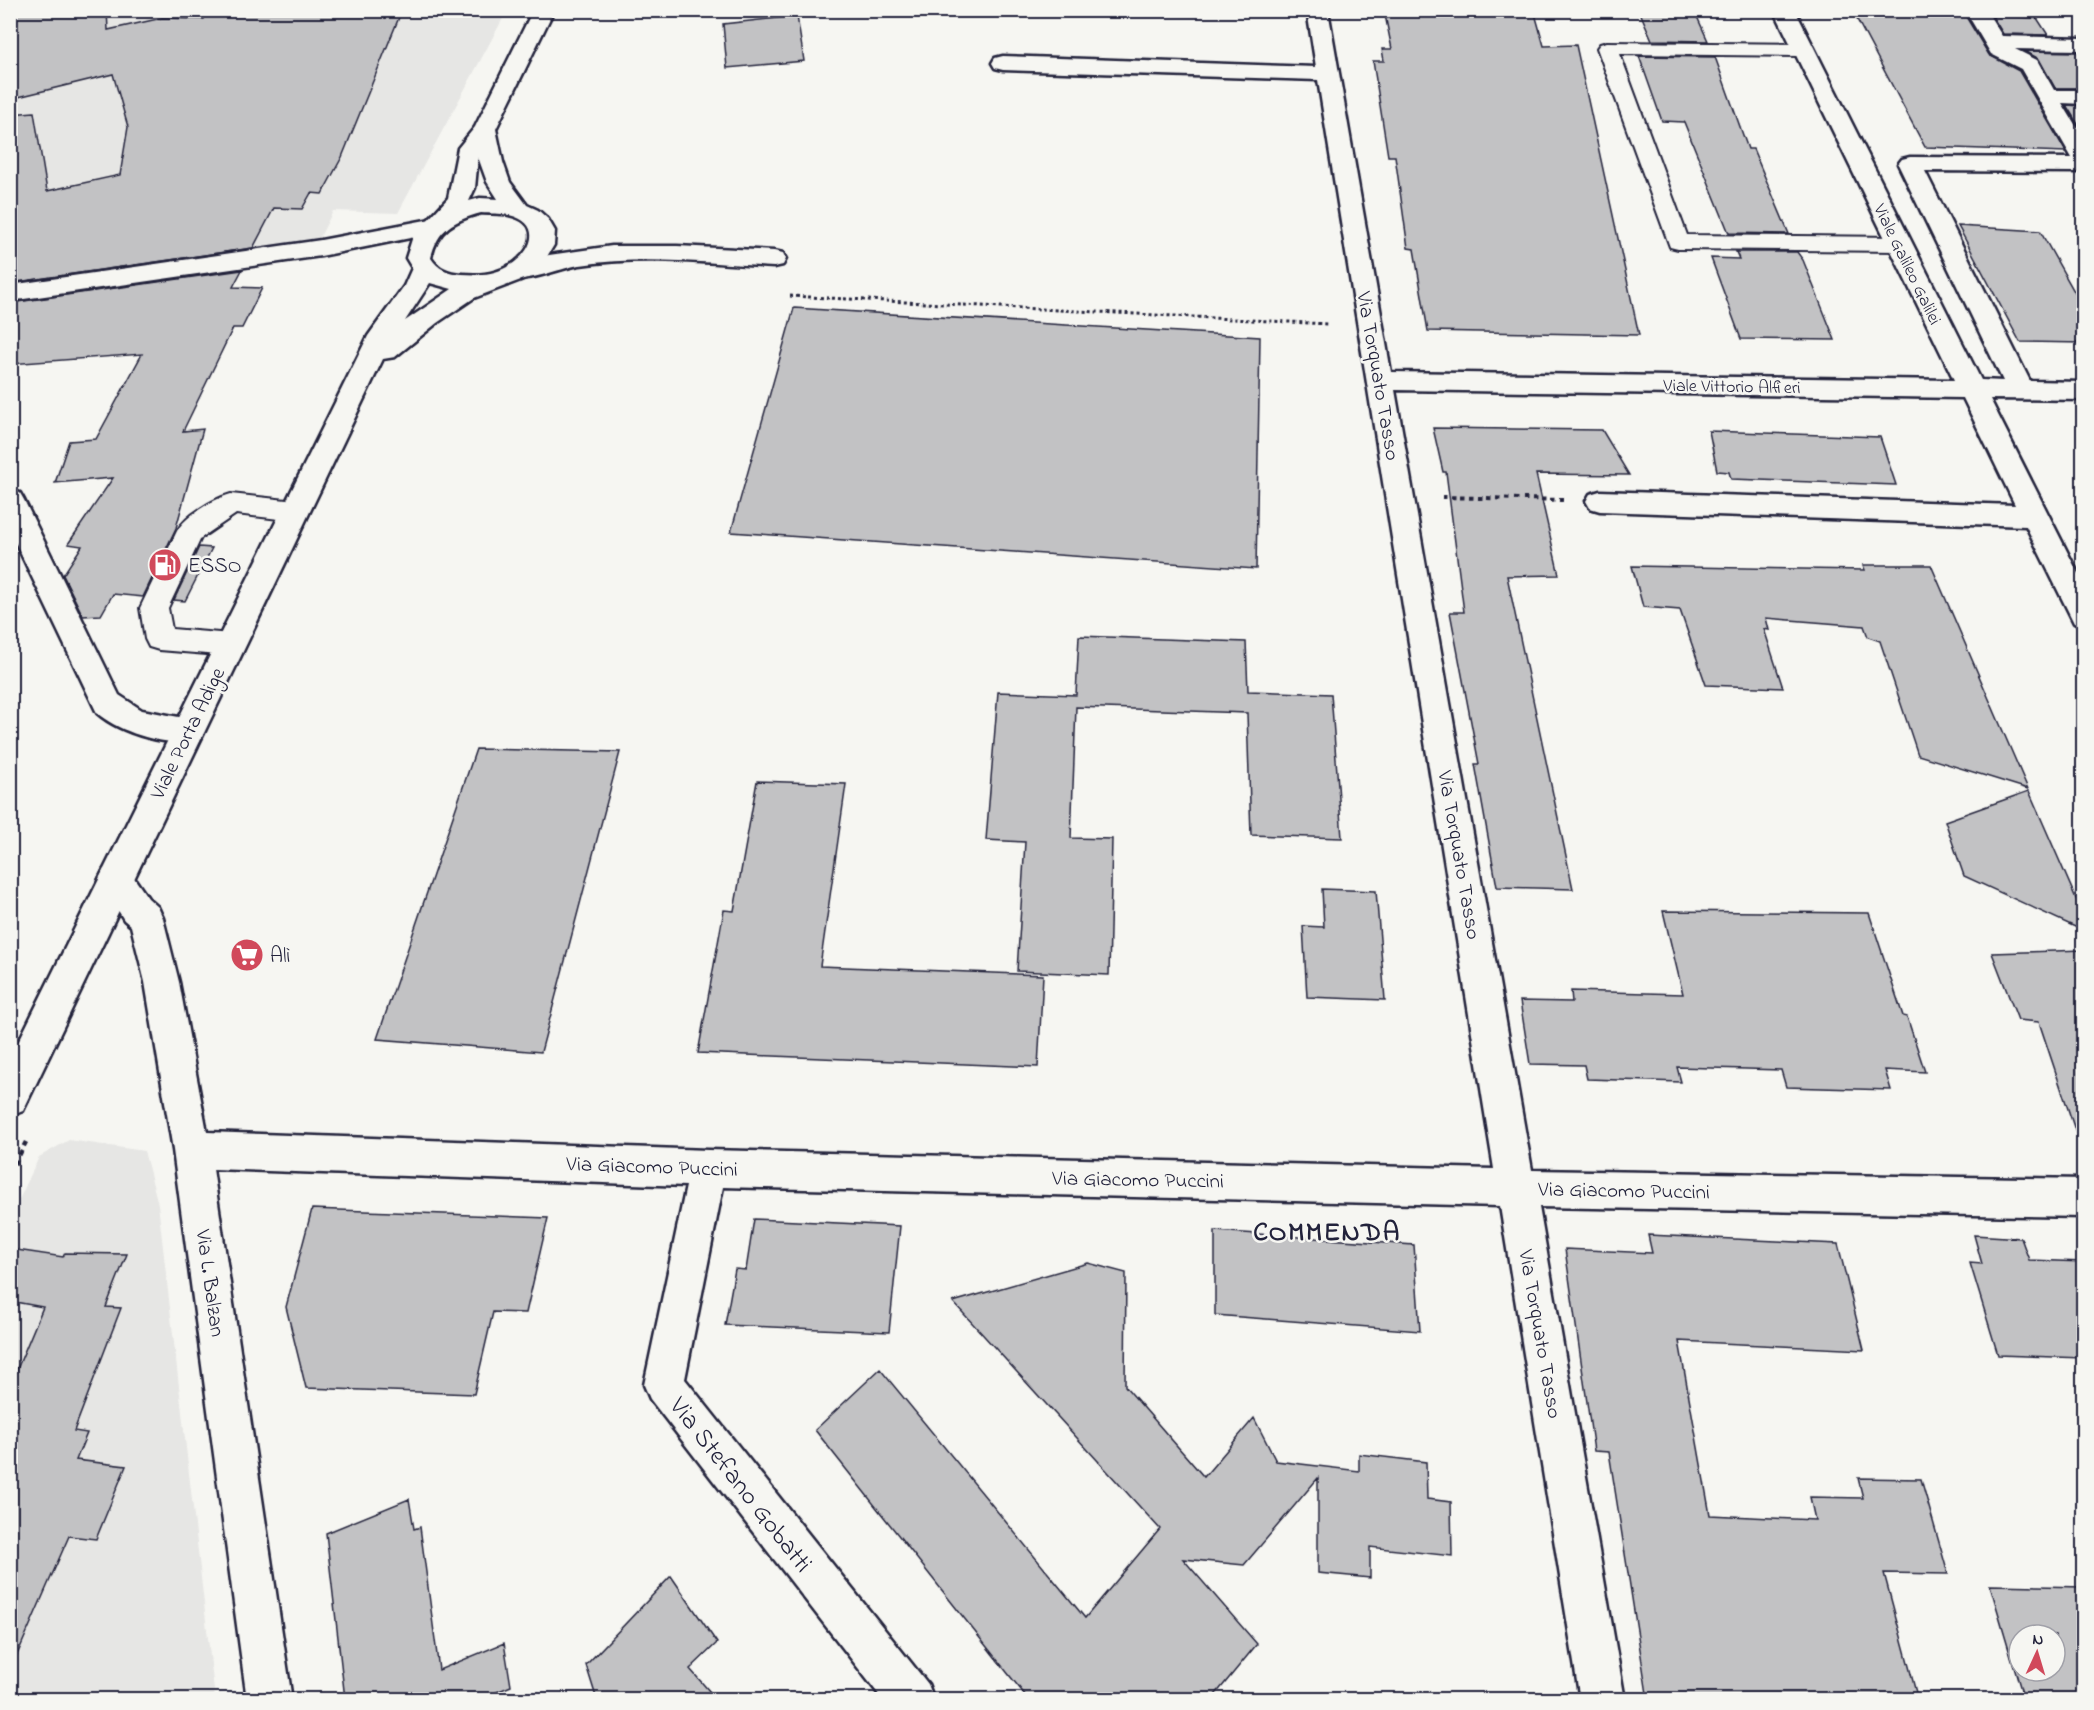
<svg xmlns="http://www.w3.org/2000/svg" width="2094" height="1710" font-family="'Indie Flower',sans-serif">
<style>
.built{fill:#e6e6e4}
.building{fill:#c2c2c4;stroke:#22223b;stroke-width:1.5;fill-rule:evenodd}
.lines{fill:none;stroke-linecap:round;stroke-linejoin:round}
.service-casing{stroke:#22223b;stroke-width:4}
.minor-casing{stroke:#22223b;stroke-width:5}
.tertiary-casing{stroke:#22223b;stroke-width:5}
.path-far2{stroke:#22223b;stroke-width:3;stroke-dasharray:3 3;stroke-linecap:butt}
.path-far1{stroke:#22223b;stroke-width:4;stroke-dasharray:4.5 4.5;stroke-linecap:butt}
.path{stroke:#22223b;stroke-width:4.5;stroke-dasharray:5 5;stroke-linecap:butt}
.service{fill:#f6f6f2;fill-rule:evenodd}
.minor{fill:#f6f6f2;fill-rule:evenodd}
.tertiary{fill:#f6f6f2;fill-rule:evenodd}
.labels{text-anchor:middle;stroke-width:5;stroke-linejoin:round;paint-order:stroke}
.far-street-label{font-size:18px;fill:#22223b;stroke:#f6f6f2}
.street-label{font-size:21px;fill:#22223b;stroke:#f6f6f2}
.poi-label{font-size:21px;fill:#22223b;stroke:#f6f6f2;text-anchor:start}
.near-street-label{font-size:26px;fill:#22223b;stroke:#f6f6f2}
.district-label{font-size:27px;font-weight:bold;letter-spacing:1.5px;fill:#22223b;stroke:#f6f6f2}
</style>
<rect width="100%" height="100%" fill="#f6f6f2"/>
<filter id="ink" filterUnits="userSpaceOnUse"><feTurbulence type="fractalNoise" baseFrequency=".0167" numOctaves="2"/><feDisplacementMap in="SourceGraphic" scale="12" xChannelSelector="R" yChannelSelector="G"/><feConvolveMatrix kernelMatrix="1 2 1 2 8 2 1 2 1" color-interpolation-filters="sRGB"/></filter>
<g filter="url(#ink)">
<!-- built -->
<path class="built" d="M 10,11 L 507,11 L 398,213 L 333,211 L 318,241 L 11,282 Z
M 69,1140 L 144,1151 L 158,1204 L 215,1699 L 11,1700 L 11,1217 L 39,1157 Z"/>
<!-- building -->
<path class="building" d="M 10,10 L 107,10 L 108,30 L 162,18 L 204,19 L 206,10 L 402,10 L 342,157 L 322,194 L 311,193 L 302,209 L 274,208 L 253,248 L 10,283 L 10,114 L 34,112 L 47,191 L 120,175 L 128,127 L 113,74 L 10,99 Z
M 1384,10 L 1534,10 L 1544,46 L 1576,45 L 1639,335 L 1428,331 L 1414,249 L 1408,248 L 1395,156 L 1388,156 L 1373,61 L 1384,61 L 1382,49 L 1392,49 Z
M 1639,10 L 1694,10 L 1708,41 L 1652,40 Z
M 1852,10 L 1965,15 L 1989,55 L 2019,71 L 2066,152 L 1925,147 Z
M 797,16 L 804,61 L 727,68 L 723,24 Z
M 1992,16 L 2037,18 L 2048,35 L 2003,34 Z
M 2025,51 L 2084,52 L 2084,88 L 2055,88 L 2039,59 Z
M 1639,56 L 1715,57 L 1748,149 L 1753,149 L 1789,234 L 1729,233 L 1684,122 L 1662,121 Z
M 2066,105 L 2084,106 L 2084,134 Z
M 1958,226 L 2040,231 L 2084,309 L 2084,343 L 2020,342 Z
M 1736,252 L 1797,252 L 1803,260 L 1835,340 L 1741,339 L 1711,258 L 1739,259 Z
M 242,270 L 233,287 L 262,288 L 242,328 L 233,328 L 183,431 L 203,429 L 176,528 L 143,597 L 113,594 L 101,615 L 83,616 L 63,575 L 82,546 L 68,544 L 113,478 L 55,483 L 69,441 L 96,439 L 142,354 L 10,364 L 10,303 Z
M 794,308 L 1260,337 L 1256,569 L 731,532 Z
M 1433,428 L 1602,430 L 1629,475 L 1536,474 L 1559,575 L 1507,576 L 1573,889 L 1497,887 L 1475,764 L 1479,764 L 1450,612 L 1464,612 L 1446,472 L 1443,472 Z
M 1709,431 L 1880,437 L 1896,485 L 1731,479 L 1729,472 L 1717,471 Z
M 199,547 L 212,548 L 185,601 L 174,600 Z
M 1863,565 L 1931,565 L 2028,789 L 1918,755 L 1880,641 L 1868,637 L 1864,626 L 1766,618 L 1769,630 L 1764,629 L 1783,688 L 1706,685 L 1680,610 L 1643,607 L 1632,566 L 1865,570 Z
M 1079,636 L 1246,642 L 1248,691 L 1331,694 L 1342,838 L 1251,835 L 1247,713 L 1076,707 L 1071,838 L 1112,839 L 1109,975 L 1017,971 L 1025,842 L 986,840 L 998,692 L 1076,695 Z
M 476,749 L 620,752 L 541,1052 L 377,1039 Z
M 757,781 L 846,784 L 820,966 L 1043,975 L 1038,1067 L 698,1053 L 724,910 L 734,911 Z
M 2029,791 L 2084,917 L 2084,931 L 1964,876 L 1945,821 Z
M 1322,889 L 1376,891 L 1385,1000 L 1307,997 L 1303,926 L 1324,927 Z
M 1663,911 L 1869,913 L 1903,1016 L 1907,1017 L 1925,1072 L 1885,1070 L 1891,1090 L 1786,1087 L 1781,1070 L 1677,1067 L 1681,1082 L 1587,1079 L 1584,1065 L 1530,1064 L 1520,1001 L 1572,1002 L 1571,991 L 1683,994 Z
M 2084,950 L 2084,1131 L 2076,1133 L 2039,1022 L 2018,1020 L 1992,953 Z
M 312,1209 L 548,1218 L 526,1313 L 493,1312 L 474,1394 L 306,1388 L 286,1307 Z
M 754,1219 L 900,1226 L 889,1332 L 725,1325 L 735,1269 L 746,1270 Z
M 1215,1231 L 1414,1245 L 1420,1331 L 1215,1315 Z
M 1648,1235 L 1838,1244 L 1864,1350 L 1679,1341 L 1710,1515 L 1815,1520 L 1810,1497 L 1863,1498 L 1858,1478 L 1921,1479 L 1948,1574 L 1884,1573 L 1918,1700 L 1648,1700 L 1609,1452 L 1594,1451 L 1565,1249 L 1652,1253 Z
M 1974,1235 L 2021,1238 L 2029,1260 L 2084,1262 L 2084,1358 L 1998,1355 L 1970,1263 L 1982,1264 Z
M 10,1249 L 63,1257 L 65,1253 L 127,1254 L 106,1307 L 121,1308 L 74,1431 L 87,1433 L 76,1460 L 126,1466 L 96,1539 L 69,1536 L 10,1671 L 10,1386 L 43,1307 L 10,1301 Z
M 1088,1263 L 1126,1273 L 1125,1386 L 1204,1477 L 1254,1418 L 1276,1461 L 1359,1471 L 1359,1454 L 1426,1462 L 1427,1499 L 1451,1502 L 1452,1556 L 1370,1547 L 1370,1578 L 1318,1573 L 1318,1478 L 1244,1565 L 1183,1559 L 1257,1644 L 1211,1700 L 1029,1700 L 815,1430 L 880,1369 L 1085,1618 L 1160,1529 L 953,1302 Z
M 409,1499 L 414,1529 L 420,1527 L 439,1670 L 504,1643 L 511,1686 L 480,1699 L 345,1699 L 326,1533 Z
M 671,1576 L 717,1643 L 690,1669 L 717,1700 L 597,1700 L 586,1665 Z
M 1990,1585 L 2084,1587 L 2084,1700 L 2024,1700 ZM 2019,1635 L 2055,1635 L 2055,1671 L 2019,1671 Z"/>
<g class="lines">
<defs>
<path id="service" d="M 1607,42 L 1803,44 L 1810,46 L 1813,50 L 1810,54 L 1803,56 L 1620,54 L 1687,235 L 1899,237 L 1907,239 L 1911,244 L 1907,249 L 1899,251 L 1678,249 L 1670,247 L 1597,48 L 1600,44 Z
M 231,494 L 296,501 L 305,504 L 309,511 L 305,518 L 296,521 L 236,514 L 201,538 L 168,608 L 172,629 L 231,634 L 241,637 L 245,645 L 241,653 L 231,656 L 159,650 L 149,647 L 145,639 L 140,608 L 177,531 C 186,515 214,499 231,494 Z"/>
<path id="minor" d="M 1307,10 L 1328,10 L 1391,372 L 1954,380 L 1774,10 L 1795,10 L 1981,380 L 2003,381 L 1898,164 L 1902,159 L 1910,157 L 2072,158 L 2021,69 L 1991,54 L 1965,10 L 1986,10 L 2002,36 L 2084,38 L 2084,50 L 2015,49 L 2037,60 L 2054,90 L 2084,90 L 2084,104 L 2062,103 L 2084,139 L 2084,172 L 1925,171 L 2030,381 L 2084,382 L 2084,400 L 1990,399 L 2084,585 L 2084,626 L 2074,623 L 2026,526 L 1600,511 L 1590,508 L 1586,501 L 1590,494 L 1600,491 L 2015,505 L 1963,398 L 1395,390 L 1532,1170 L 2084,1179 L 2084,1217 L 1539,1207 L 1625,1700 L 1580,1700 L 1500,1206 L 723,1187 L 685,1379 L 928,1684 L 934,1700 L 883,1700 L 650,1399 L 644,1385 L 686,1186 L 213,1169 L 292,1700 L 247,1700 L 173,1150 L 145,982 L 131,926 L 124,920 L 99,879 L 104,869 L 116,864 L 128,869 L 148,898 L 158,907 L 163,918 L 179,982 L 207,1132 L 708,1150 L 1494,1169 L 1318,80 L 1003,70 L 995,68 L 992,63 L 995,58 L 1003,56 L 1316,67 Z
M 431,219 L 440,222 L 443,227 L 440,232 L 321,256 L 10,301 L 10,285 L 321,240 Z
M 612,246 L 677,246 L 774,251 L 783,253 L 786,259 L 783,265 L 774,267 C 710,263 644,255 580,265 C 560,268 527,283 508,278 L 505,272 L 508,266 L 549,255 Z
M 10,490 L 20,493 L 24,500 L 119,695 L 142,710 L 200,721 L 205,730 L 200,739 C 171,749 120,733 97,713 L 10,531 Z"/>
<path id="tertiary" d="M 533,10 L 554,10 L 496,129 L 503,162 L 510,182 L 527,205 L 538,210 L 548,219 L 555,231 L 554,245 L 543,263 L 526,278 L 474,298 L 437,323 L 395,357 L 383,359 L 23,1111 L 10,1116 L 10,1059 L 368,336 L 404,286 L 412,268 L 406,258 L 413,236 L 448,198 L 458,148 L 475,127 ZM 478,157 L 487,182 L 498,199 L 480,198 L 469,201 L 475,188 ZM 481,213 C 490,214 500,213 509,215 C 545,223 532,254 507,267 C 492,275 478,275 462,274 C 448,273 438,269 431,258 C 437,229 455,220 481,213 ZM 430,283 L 452,289 L 405,321 Z"/>
</defs>
<!-- service casing -->
<use href="#service" class="service-casing"/>
<!-- minor casing -->
<use href="#minor" class="minor-casing"/>
<!-- tertiary casing -->
<use href="#tertiary" class="tertiary-casing"/>
<!-- path-far2 -->
<path class="path-far2" d="M 790,296 L 1328,324"/>
<!-- path-far1 -->
<path class="path-far1" d="M 1442,497 L 1563,500"/>
<!-- path -->
<path class="path" d="M 10,1173 L 26,1142"/>
<!-- service -->
<use href="#service" class="service"/>
<!-- minor -->
<use href="#minor" class="minor"/>
<!-- tertiary -->
<use href="#tertiary" class="tertiary"/>
</g>
</g>
<!-- icons -->
<defs>
<symbol id="fuel-disc" viewBox="-11 -11 22 22"><circle r="9.5" fill="#d1495b" stroke="#f6f6f2"/><path d="M-5.5-6h7V0h2V4h1.3V-2.5L3-4.5l.8-.8L6-3V5H2.5V1h-1V6h-7ZM-4.2-4.7v3.2H.2V-4.7Z" fill="#fff"/></symbol>
<symbol id="supermarket-disc" viewBox="-11 -11 22 22"><circle r="9.5" fill="#d1495b" stroke="#f6f6f2"/><path d="M-6-5.5h2.5l.6 2H6L4.5 2H-2.5L-4.4-4H-6ZM-1.5 3.2a1.3 1.3 0 1 0 .1 0ZM3 3.2a1.3 1.3 0 1 0 .1 0Z" fill="#fff"/></symbol>
</defs>
<g fill-rule="evenodd">
<use href="#fuel-disc" x="146" y="546" width="38" height="38"/>
<use href="#supermarket-disc" x="228" y="936" width="38" height="38"/>
</g>
<g class="labels">
<!-- far-street labels -->
<g class="far-street-label">
<text transform="translate(1908 264) rotate(64)" y="6">Viale Galileo Galilei</text>
<text transform="translate(1732 386) rotate(1)" y="6">Viale Vittorio Alfieri</text>
</g>
<!-- street labels -->
<g class="street-label">
<text transform="translate(1379 376) rotate(80)" y="7">Via Torquato Tasso</text>
<text transform="translate(187 733) rotate(-64)" y="7">Viale Porta Adige</text>
<text transform="translate(1460 855) rotate(80)" y="7">Via Torquato Tasso</text>
<text transform="translate(652 1166) rotate(2)" y="7">Via Giacomo Puccini</text>
<text transform="translate(1138 1179) rotate(1)" y="7">Via Giacomo Puccini</text>
<text transform="translate(1624 1190) rotate(1)" y="7">Via Giacomo Puccini</text>
<text transform="translate(211 1283) rotate(82)" y="7">Via L. Balzan</text>
<text transform="translate(1541 1334) rotate(80)" y="7">Via Torquato Tasso</text>
</g>
<!-- poi labels -->
<g class="poi-label">
<text x="188" y="572">ESSO</text>
<text x="270" y="962">Alì</text>
</g>
<!-- near-street labels -->
<g class="near-street-label">
<text transform="translate(742 1484) rotate(52)" y="9">Via Stefano Gobatti</text>
</g>
<!-- district labels -->
<g class="district-label">
<text x="1327" y="1240">COMMENDA</text>
</g>
</g>
<!-- margin -->
<rect width="2094" height="1710" fill="none" stroke="#f6f6f2" stroke-width="36"/>
<rect x="18" y="18" width="2058" height="1674" fill="none" stroke="#22223b" stroke-width="2" filter="url(#ink)"/>
<!-- north arrow -->
<g transform="translate(2037 1653) rotate(4)"><circle r="28" fill="#f6f6f2" stroke="#a1a1a9" stroke-width="1.5"/>
<path d="M0-4.5L10 22L0 15L-10 22Z" fill="#d1495b"/>
<text y="-9" font-size="16" font-weight="bold" text-anchor="middle" fill="#22223b">N</text>
</g>
</svg>
